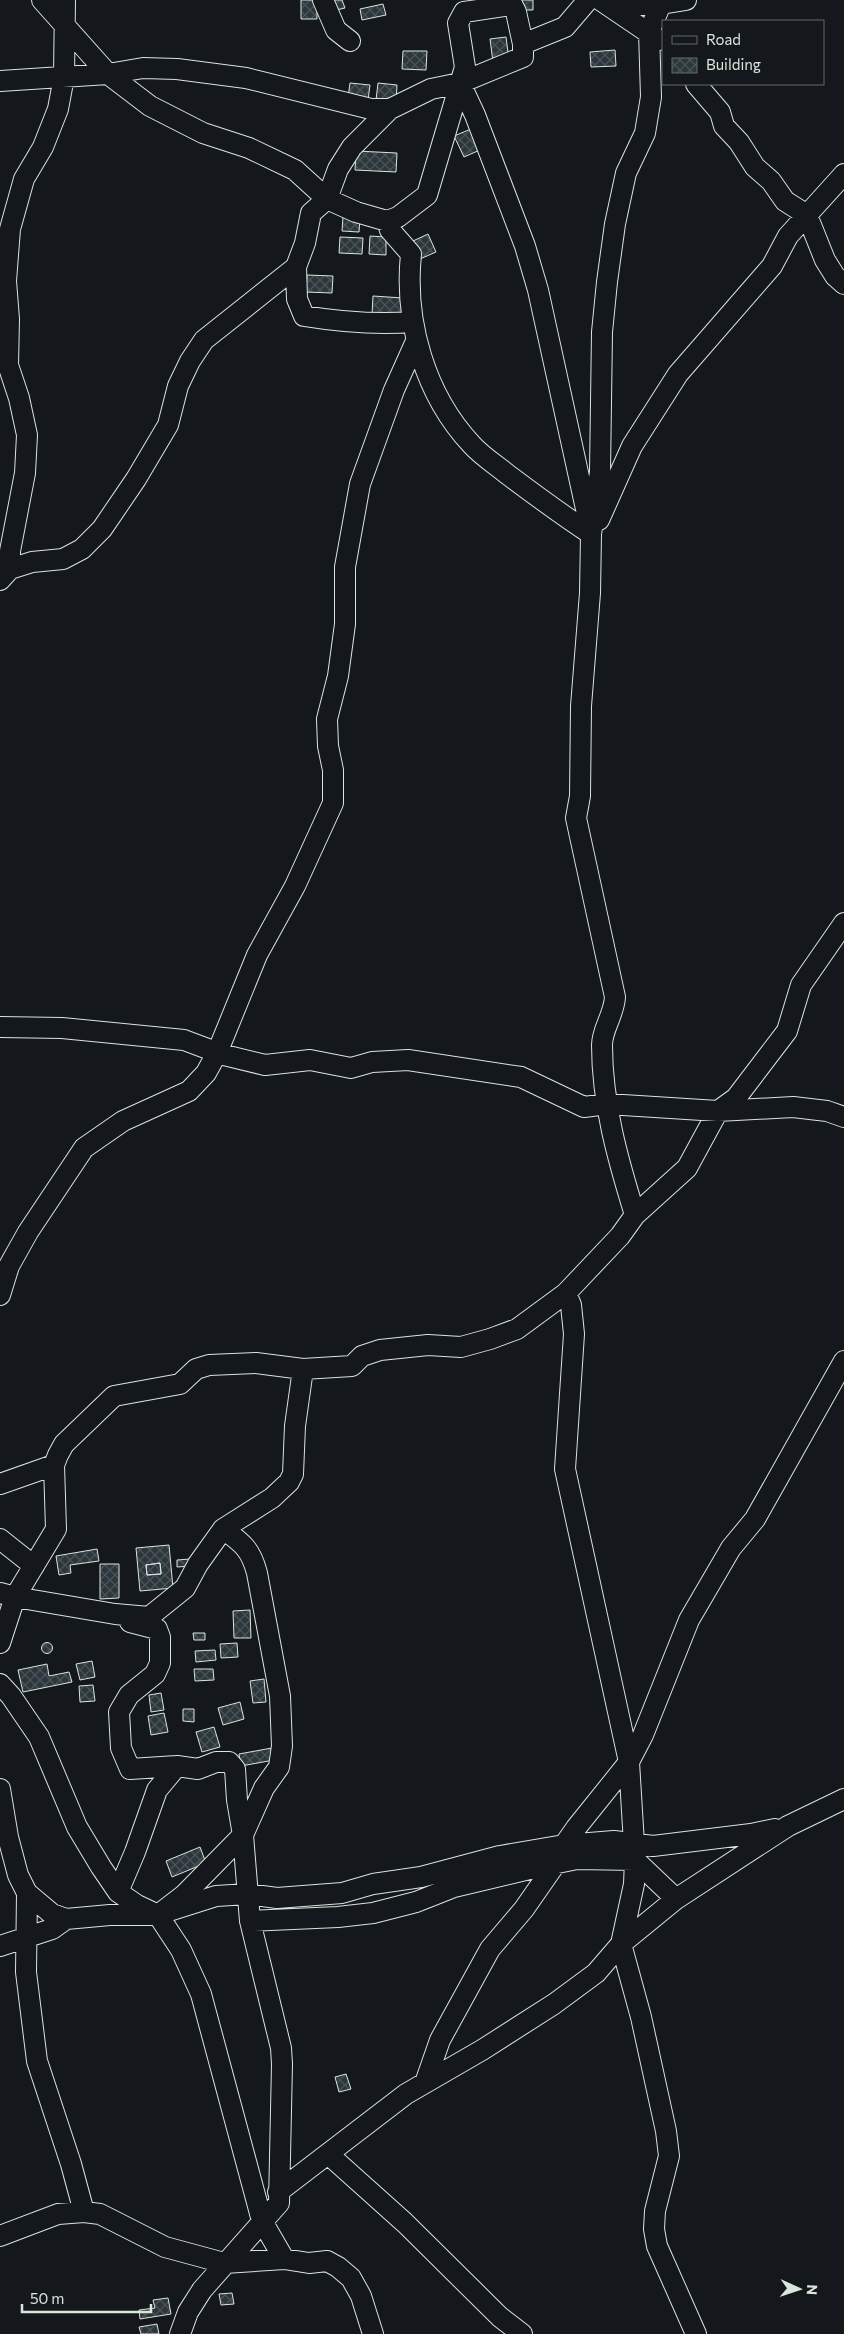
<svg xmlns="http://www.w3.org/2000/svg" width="844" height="2334" font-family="Commissioner,sans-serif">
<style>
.building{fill:url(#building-cross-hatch);stroke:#d8e6dc;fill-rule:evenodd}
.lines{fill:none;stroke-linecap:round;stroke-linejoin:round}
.minor-casing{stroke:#d8e6dc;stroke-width:22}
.minor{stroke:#14181c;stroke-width:20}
</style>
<defs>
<pattern id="building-cross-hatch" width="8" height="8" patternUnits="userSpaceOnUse" patternTransform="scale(1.25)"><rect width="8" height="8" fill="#2c363c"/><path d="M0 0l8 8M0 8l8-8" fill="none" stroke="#4a5358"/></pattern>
</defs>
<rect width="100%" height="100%" fill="#14181c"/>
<!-- building -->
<path class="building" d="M 301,0 L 317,0 L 317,19 L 301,19 Z
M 329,0 L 342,0 L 345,8 L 332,11 Z
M 521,0 L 533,0 L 533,10 L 521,10 Z
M 383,4 L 386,15 L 362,20 L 360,9 Z
M 506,37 L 509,60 L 493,62 L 490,39 Z
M 615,50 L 616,66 L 591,67 L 590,52 Z
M 403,51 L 427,51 L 426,70 L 402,69 Z
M 350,83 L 370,85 L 368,100 L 348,98 Z
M 378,83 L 397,85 L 396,102 L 376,100 Z
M 471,129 L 480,150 L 464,157 L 454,136 Z
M 356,151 L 397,153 L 396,172 L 355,170 Z
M 343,217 L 360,218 L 359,232 L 342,231 Z
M 428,234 L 436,252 L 420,259 L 413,241 Z
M 370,236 L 386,237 L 386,255 L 369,254 Z
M 340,237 L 363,238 L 362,254 L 339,253 Z
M 307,275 L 333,276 L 332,293 L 306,292 Z
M 373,296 L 403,298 L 402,316 L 372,315 Z
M 169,1545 L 173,1588 L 140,1591 L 136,1548 ZM 160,1563 L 161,1574 L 147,1575 L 146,1565 Z
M 97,1549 L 99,1561 L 70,1565 L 71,1573 L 59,1575 L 56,1556 Z
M 190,1559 L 191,1566 L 177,1567 L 177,1560 Z
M 160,1563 L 161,1574 L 147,1575 L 146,1565 Z
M 100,1564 L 119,1564 L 119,1598 L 100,1599 Z
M 250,1610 L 251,1638 L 234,1638 L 233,1611 Z
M 193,1633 L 205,1633 L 205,1640 L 194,1640 Z
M41.5 1648a5.5 5.5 0 1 1 11 0a5.5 5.5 0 1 1-11 0Z
M 237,1643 L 238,1657 L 221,1658 L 220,1644 Z
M 215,1650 L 216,1660 L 196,1662 L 195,1651 Z
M 92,1661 L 95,1677 L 80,1680 L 76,1664 Z
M 47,1664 L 49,1676 L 69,1672 L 72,1682 L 23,1692 L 18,1670 Z
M 194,1669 L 213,1669 L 214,1680 L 195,1681 Z
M 264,1679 L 266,1702 L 253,1703 L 250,1681 Z
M 93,1685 L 95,1701 L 80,1702 L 79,1686 Z
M 161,1693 L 164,1710 L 151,1712 L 149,1695 Z
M 240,1702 L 244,1719 L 223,1725 L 218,1708 Z
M 183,1709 L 194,1709 L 194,1722 L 183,1721 Z
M 164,1713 L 168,1732 L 151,1735 L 148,1716 Z
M 214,1727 L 220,1747 L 202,1752 L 196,1732 Z
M 272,1748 L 274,1760 L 241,1766 L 239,1754 Z
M 200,1847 L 206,1863 L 172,1877 L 166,1861 Z
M 346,2074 L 351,2089 L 339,2092 L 335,2077 Z
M 232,2293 L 234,2304 L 221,2305 L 219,2294 Z
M 168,2298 L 171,2314 L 140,2319 L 139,2310 L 155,2308 L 153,2300 Z
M 157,2324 L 159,2334 L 141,2334 L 139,2327 Z"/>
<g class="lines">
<defs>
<path id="minor" d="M 42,0 L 108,74 L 150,106 L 203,133 L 249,148 L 295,170 L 327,199 L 338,169 L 352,147 L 390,109
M 323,0 L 336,30 L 350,41
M 510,0 L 516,12 L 523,44
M 600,0 L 659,40
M 614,0 L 640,5 L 661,4
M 0,81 L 108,74 L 143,68 L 177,69 L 246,78 L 371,109 L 390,109 L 431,89 L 460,83 L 523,57 L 523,44 L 565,27 L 588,0
M 460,83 L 475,115 L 525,246 L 538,290 L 588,518
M 696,84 L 720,112 L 724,126 L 739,142 L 755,167 L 771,181 L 785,201 L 807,215 L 825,260 L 835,276 L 844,284
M 387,221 L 390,230 L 411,254 C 404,322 425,395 472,445 C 482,456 496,465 507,474 C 535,495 562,515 591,534
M 413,322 C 375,325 341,322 304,316 L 297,299 L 296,267 L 305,243 L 311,213 L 327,199 L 356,212 L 387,221 L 398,217 L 427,195 L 465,67 L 458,23 L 464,12 L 511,5
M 599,520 L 632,446 L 678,374 L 772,266 L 788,236 L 844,174
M 10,569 L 10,551 L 25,473 L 27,435 L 19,398 L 8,365 L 9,319 L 6,281 L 10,229 L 24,179 L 43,147 L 58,109 L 64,77 L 65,0
M 0,580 L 10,569 L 32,562 L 63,559 L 82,549 L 102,529 L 136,479 L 168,425 L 178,386 L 190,361 L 204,340 L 296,267
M 0,1027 L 62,1028 L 184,1040 L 224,1055 L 265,1065 L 310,1060 L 351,1068 L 372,1062 L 408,1060 L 521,1077 L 584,1107 L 607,1104 L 718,1111 L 793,1107 L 827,1111 L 844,1117
M 635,1215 C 618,1160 602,1104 602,1045 C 602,1029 614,1015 615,997 L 576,818 L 580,796 L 581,706 L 590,593 L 591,534 L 600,472 L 602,332 L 607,282 L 615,224 L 626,173 L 645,133 L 651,97 L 649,32 L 661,4 L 686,0
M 566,1293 L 571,1305 L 574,1334 L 565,1469 L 629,1762 L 635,1860 L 634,1884 L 621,1944 L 641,2017 L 666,2131 L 669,2156 L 655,2211 L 654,2229 L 657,2246 L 696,2334
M 0,1295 L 9,1266 L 28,1232 L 84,1148 L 123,1121 L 189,1091 L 206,1073 L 217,1053 L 257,955 L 295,886 L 333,803 L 333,770 L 328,746 L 327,719 L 338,676 L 345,624 L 345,567 L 360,484 L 394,390 L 416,341
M 303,1369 L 352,1366 L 362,1356 L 380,1350 L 428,1345 L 461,1347 L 490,1339 L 517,1329 L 566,1293 L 620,1236 L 635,1215 L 687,1168 L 718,1111 L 736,1098 L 787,1031 L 801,985 L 844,923
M 0,1484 L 54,1465
M 0,1539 L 34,1566
M 0,1593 L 15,1597 L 56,1529 L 54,1465 L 58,1455 L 64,1444 L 114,1396 L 180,1384 L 196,1369 L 209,1365 L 256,1363 L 303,1369 L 295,1426 L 293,1474 L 289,1482 L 272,1498 L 223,1529
M 130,1622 L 157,1629 L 160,1637 L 160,1663 L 155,1674 L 129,1695 L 119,1712 L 121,1748 L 130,1769 L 177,1766 L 198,1769 L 216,1762 L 229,1762 L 235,1769 L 237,1800 L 243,1835 L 250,1921 L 281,2048 L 282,2064 L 279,2203 L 202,2290 L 188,2312 L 180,2334
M 0,1643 L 15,1597 L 115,1614 L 149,1617 L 185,1588 L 198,1564 L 223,1529 C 243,1543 251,1550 257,1573 L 280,1696 L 282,1746 L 279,1767 L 264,1788 L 243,1835 L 184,1895 L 158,1915 L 110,1915 L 66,1919 L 52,1914 L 27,1893 L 18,1875 L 8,1837 L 0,1789
M 0,1684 L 11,1696 L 39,1737 L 77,1827 L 101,1867 L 118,1892 L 137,1905 L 158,1915 L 181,1950 L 201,1994 L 262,2221 L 284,2259
M 118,1892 L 135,1852 L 157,1790 L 177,1766
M 27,1893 L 26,1972 L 37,2061 L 71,2164 L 84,2212
M 172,1910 L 216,1896 L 248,1894 L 277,1898 L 342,1893 L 373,1884 L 421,1877 L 500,1856 L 564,1845 L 614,1841 L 653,1846 L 751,1834 L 775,1829
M 250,1921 L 338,1917 L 373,1913 L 416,1902 L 454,1887 L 538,1867 L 577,1859 L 635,1860 L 676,1899 L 788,1826 L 844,1799
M 0,1946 L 52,1929 L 66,1919
M 425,2083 L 440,2040 L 490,1949 L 524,1909 L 556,1863 L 564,1845 L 576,1828 L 629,1762 L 643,1735 L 689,1620 L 731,1548 L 755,1519 L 844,1361
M 328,2154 L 405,2223 L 500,2317 L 522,2334
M 278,2192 L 406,2094 L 482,2050 L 554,2004 L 596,1973 L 621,1944 L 676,1899
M 0,2236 L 58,2214 L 84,2212 L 100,2214 L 165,2247 L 224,2263 L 284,2259 L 309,2263 L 327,2261 L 338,2267 L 351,2278 L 361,2296 L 373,2334"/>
</defs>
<!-- minor casing -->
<use href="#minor" class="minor-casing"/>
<!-- minor -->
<use href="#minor" class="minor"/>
</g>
<!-- legend -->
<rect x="662" y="20" width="162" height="65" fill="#14181c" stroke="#626a69"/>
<rect x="672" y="36" width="25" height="8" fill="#14181c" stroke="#626a69"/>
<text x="706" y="45" font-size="15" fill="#d8e6dc">Road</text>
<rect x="672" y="58" width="25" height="15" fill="url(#building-cross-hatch)" stroke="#626a69"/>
<text x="706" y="70" font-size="15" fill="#d8e6dc">Building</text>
<!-- north arrow -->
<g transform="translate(799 2289) rotate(93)" stroke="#14181c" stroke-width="4" paint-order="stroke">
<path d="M0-4L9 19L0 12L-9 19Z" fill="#d8e6dc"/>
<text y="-8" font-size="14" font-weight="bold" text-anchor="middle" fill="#d8e6dc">N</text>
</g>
<!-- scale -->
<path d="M22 2304v8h129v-8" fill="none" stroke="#d8e6dc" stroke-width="2.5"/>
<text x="30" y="2304" font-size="15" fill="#d8e6dc" stroke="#14181c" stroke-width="4" paint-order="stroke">50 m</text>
</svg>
